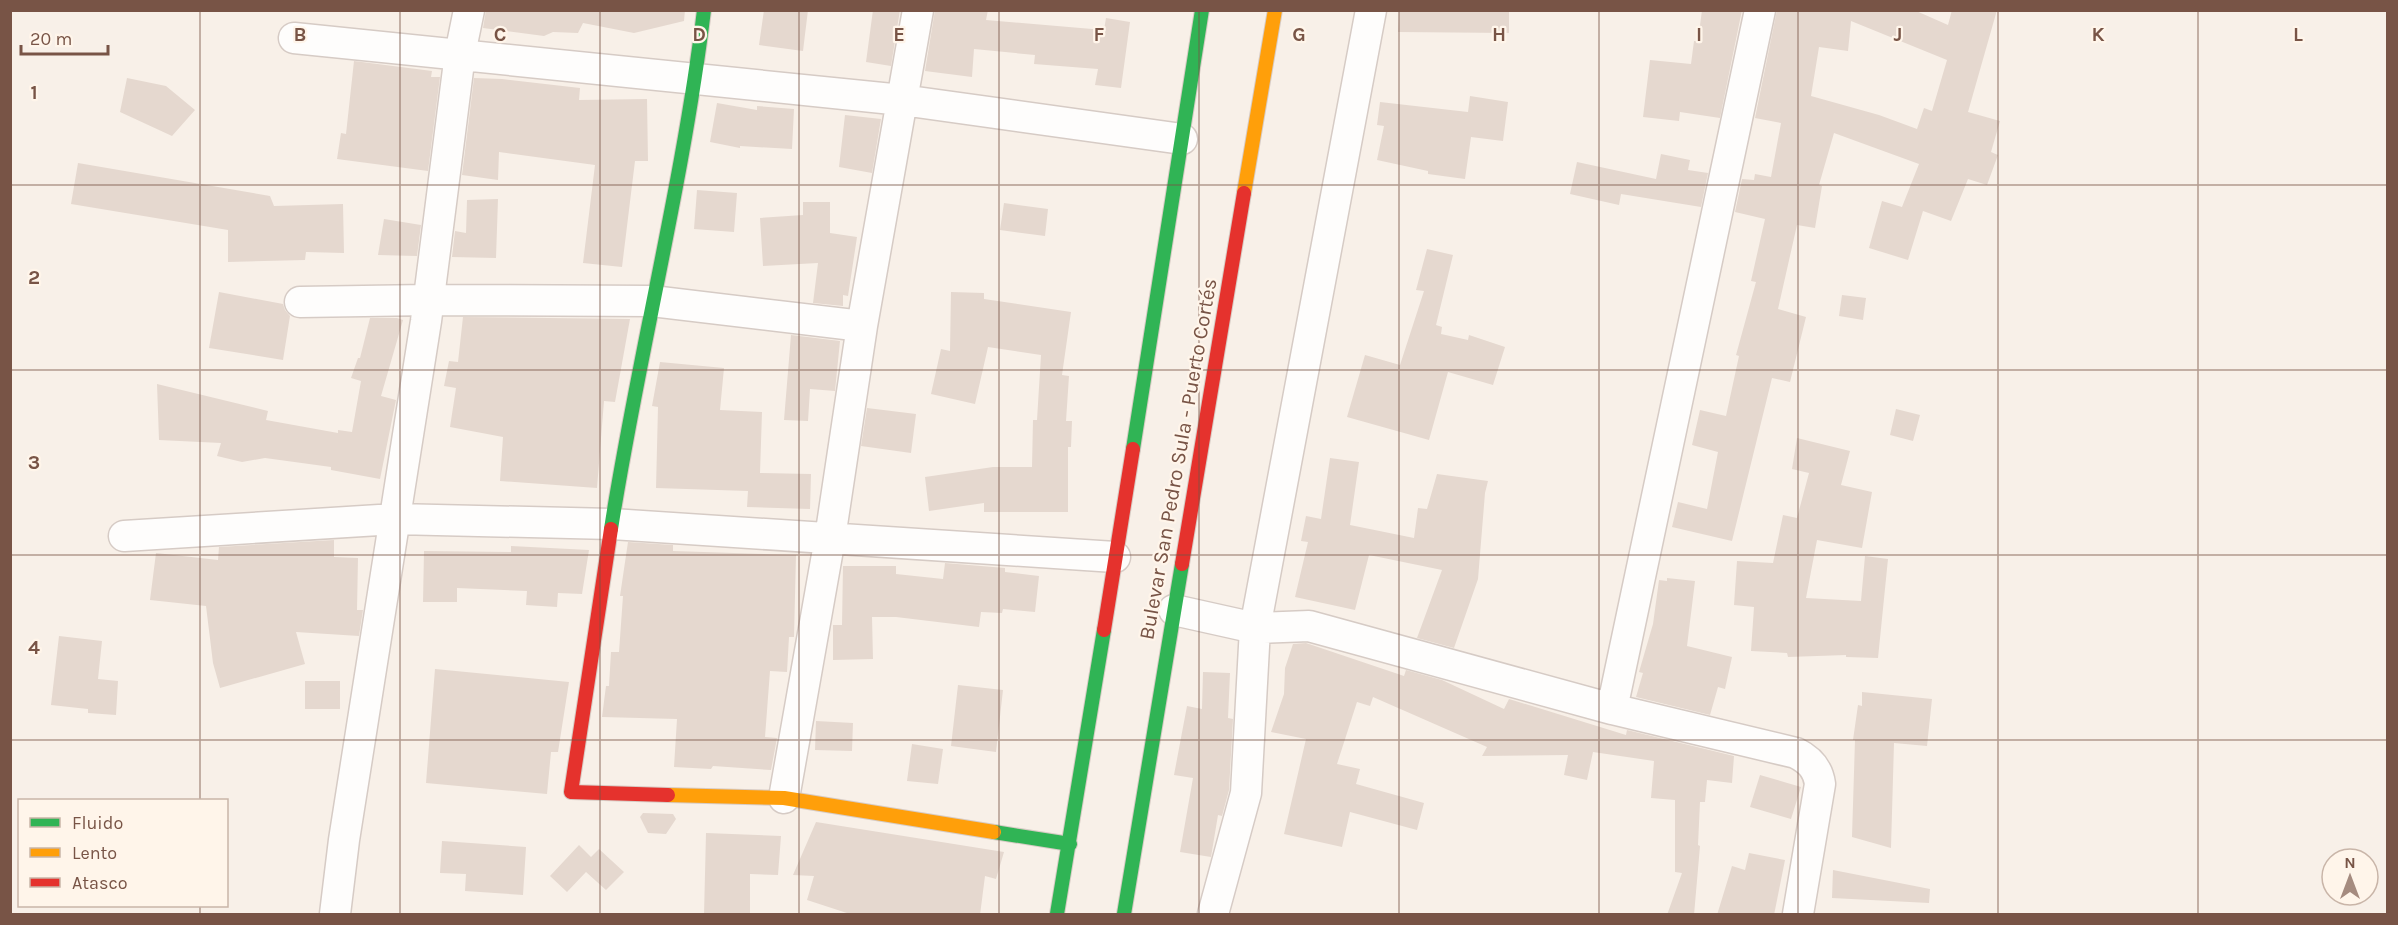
<svg xmlns="http://www.w3.org/2000/svg" width="2398" height="925" font-family="Karla,sans-serif">
<style>
.building{fill:#e5d8cf;fill-rule:evenodd}
.lines{fill:none;stroke-linecap:round;stroke-linejoin:round}
.street-casing{stroke:#d6cbc5;stroke-width:33}
.fast-casing{stroke:#d7cbc4;stroke-width:16}
.slow-casing{stroke:#d7cbc4;stroke-width:16}
.jam-casing{stroke:#d7cbc4;stroke-width:16}
.street{stroke:#fefdfc;stroke-width:30}
.fast{stroke:#30b455;stroke-width:14}
.slow{stroke:#ff9f0a;stroke-width:14}
.jam{stroke:#e5322d;stroke-width:14}
.grid{fill:none;stroke:#785446;stroke-width:1.5;stroke-opacity:0.55}
.labels{text-anchor:middle;stroke-width:4.5;stroke-linejoin:round;paint-order:stroke}
.street-label{font-size:21px;fill:#785446;stroke:#fff5ea}
.grid-label{font-size:20px;text-anchor:middle;font-weight:bold;fill:#785446;stroke:#fff5ea;stroke-width:4.5;stroke-linejoin:round;paint-order:stroke}
</style>
<rect width="100%" height="100%" fill="#f8f0e8"/>
<!-- building -->
<path class="building" d="M 486,10 L 685,10 L 684,21 L 634,33 L 583,23 L 578,33 L 553,32 L 544,36 L 483,28 Z
M 764,10 L 808,10 L 803,51 L 759,45 Z
M 873,10 L 900,10 L 891,66 L 866,62 Z
M 935,10 L 988,10 L 986,20 L 1104,30 L 1106,18 L 1130,22 L 1121,88 L 1095,85 L 1098,69 L 1034,64 L 1035,55 L 974,49 L 972,77 L 925,71 Z
M 1399,10 L 1509,10 L 1509,33 L 1398,32 Z
M 1702,10 L 1742,10 L 1720,118 L 1680,112 L 1679,121 L 1643,117 L 1650,60 L 1691,64 L 1694,41 L 1698,41 Z
M 1777,10 L 1914,10 L 1948,25 L 1952,10 L 1997,10 L 1968,112 L 2000,121 L 1991,152 L 1998,155 L 1987,185 L 1968,179 L 1951,221 L 1923,211 L 1908,260 L 1869,248 L 1882,201 L 1902,207 L 1919,164 L 1834,133 L 1819,185 L 1822,186 L 1815,228 L 1797,225 L 1778,309 L 1806,317 L 1790,382 L 1772,378 L 1732,541 L 1672,527 L 1678,502 L 1707,509 L 1718,452 L 1692,445 L 1700,410 L 1726,416 L 1739,356 L 1736,355 L 1756,282 L 1751,281 L 1765,219 L 1735,212 L 1742,179 L 1754,180 L 1755,174 L 1771,177 L 1781,123 L 1755,118 ZM 1851,21 L 1947,60 L 1932,111 L 1924,108 L 1917,129 L 1879,115 L 1811,96 L 1819,47 L 1848,51 Z
M 354,61 L 432,71 L 431,77 L 440,77 L 428,171 L 337,159 L 341,133 L 346,134 Z
M 127,78 L 166,86 L 195,110 L 172,136 L 120,112 Z
M 474,78 L 502,79 L 580,88 L 579,100 L 647,99 L 648,161 L 635,161 L 622,267 L 583,263 L 595,165 L 499,152 L 498,180 L 462,175 Z
M 1470,96 L 1508,102 L 1503,141 L 1471,137 L 1465,179 L 1428,174 L 1428,171 L 1377,160 L 1384,126 L 1377,125 L 1380,102 L 1468,112 Z
M 717,103 L 757,110 L 757,106 L 794,109 L 792,149 L 740,146 L 740,148 L 710,142 Z
M 845,115 L 881,119 L 872,173 L 839,167 Z
M 1661,154 L 1690,160 L 1688,170 L 1708,173 L 1701,207 L 1621,194 L 1619,205 L 1570,194 L 1577,162 L 1656,179 Z
M 78,163 L 270,196 L 274,206 L 343,204 L 344,253 L 306,252 L 305,260 L 228,262 L 228,230 L 71,204 Z
M 697,190 L 737,193 L 734,232 L 694,229 Z
M 498,199 L 496,258 L 452,257 L 455,231 L 466,233 L 467,200 Z
M 803,202 L 830,202 L 830,233 L 857,237 L 848,296 L 843,295 L 843,306 L 813,303 L 818,263 L 763,266 L 760,218 L 803,215 Z
M 1004,203 L 1048,209 L 1045,236 L 1000,230 Z
M 384,219 L 421,225 L 417,256 L 378,255 Z
M 1427,249 L 1453,255 L 1436,325 L 1442,327 L 1441,334 L 1468,340 L 1469,335 L 1505,347 L 1493,385 L 1448,372 L 1429,440 L 1347,417 L 1365,355 L 1400,365 L 1424,291 L 1416,290 Z
M 219,292 L 283,304 L 285,310 L 290,316 L 283,360 L 209,348 Z
M 951,292 L 984,293 L 984,299 L 1071,312 L 1062,375 L 1069,376 L 1066,421 L 1072,421 L 1071,447 L 1068,447 L 1068,512 L 984,512 L 984,503 L 929,511 L 925,477 L 993,467 L 1032,467 L 1033,420 L 1037,420 L 1041,355 L 988,347 L 975,404 L 931,394 L 941,349 L 950,351 Z
M 1842,295 L 1866,298 L 1863,320 L 1839,316 Z
M 463,317 L 630,319 L 615,402 L 604,401 L 597,488 L 500,481 L 503,437 L 450,427 L 456,388 L 444,386 L 449,361 L 458,362 Z
M 370,318 L 397,318 L 403,320 L 381,396 L 396,400 L 380,479 L 331,470 L 331,467 L 265,458 L 242,462 L 217,456 L 221,443 L 159,440 L 157,384 L 268,411 L 266,420 L 338,433 L 338,430 L 352,432 L 361,381 L 351,378 L 358,358 L 360,358 Z
M 791,335 L 840,341 L 835,391 L 810,389 L 808,421 L 784,420 Z
M 660,362 L 724,368 L 720,410 L 762,412 L 760,473 L 811,474 L 810,509 L 747,507 L 748,491 L 656,488 L 658,407 L 652,406 Z
M 867,408 L 916,414 L 911,453 L 861,446 Z
M 1896,409 L 1920,415 L 1913,441 L 1890,435 Z
M 1797,438 L 1850,451 L 1841,485 L 1872,492 L 1862,548 L 1817,540 L 1806,598 L 1861,601 L 1865,556 L 1888,559 L 1878,658 L 1846,657 L 1846,655 L 1788,657 L 1787,653 L 1751,651 L 1754,607 L 1734,605 L 1737,561 L 1773,563 L 1783,515 L 1797,518 L 1809,473 L 1792,469 Z
M 1330,458 L 1359,462 L 1350,525 L 1414,538 L 1418,508 L 1427,509 L 1437,474 L 1488,481 L 1485,493 L 1478,579 L 1454,648 L 1417,638 L 1442,570 L 1369,555 L 1355,610 L 1295,597 L 1308,542 L 1301,541 L 1306,516 L 1321,519 Z
M 334,540 L 334,557 L 358,558 L 357,610 L 363,610 L 359,636 L 296,632 L 305,664 L 220,688 L 213,663 L 206,606 L 150,600 L 156,553 L 218,560 L 219,547 Z
M 628,542 L 673,545 L 673,551 L 796,555 L 794,637 L 789,637 L 787,672 L 770,671 L 765,737 L 777,738 L 771,770 L 713,766 L 711,769 L 674,767 L 677,719 L 602,717 L 606,686 L 609,686 L 611,652 L 619,652 L 623,596 L 620,596 Z
M 511,546 L 589,550 L 582,594 L 558,593 L 557,607 L 526,605 L 527,591 L 457,588 L 457,602 L 423,602 L 424,551 L 511,552 Z
M 945,563 L 1005,568 L 1005,572 L 1039,576 L 1035,612 L 1003,609 L 1002,613 L 981,612 L 979,627 L 896,617 L 872,617 L 873,659 L 833,660 L 833,625 L 842,625 L 843,566 L 896,566 L 896,574 L 943,579 Z
M 1667,578 L 1695,581 L 1687,646 L 1732,657 L 1725,689 L 1718,687 L 1710,715 L 1636,697 L 1643,673 L 1639,672 L 1653,624 L 1659,580 L 1667,581 Z
M 59,636 L 102,641 L 98,679 L 118,681 L 116,715 L 88,713 L 88,709 L 51,705 Z
M 1306,643 L 1404,676 L 1406,670 L 1442,680 L 1504,709 L 1509,699 L 1626,735 L 1627,730 L 1734,756 L 1732,783 L 1707,780 L 1705,802 L 1700,802 L 1698,845 L 1700,846 L 1694,915 L 1667,915 L 1682,873 L 1675,872 L 1675,800 L 1651,798 L 1654,761 L 1593,752 L 1587,780 L 1564,775 L 1568,755 L 1482,756 L 1487,747 L 1373,697 L 1370,706 L 1357,702 L 1337,764 L 1360,769 L 1356,784 L 1424,803 L 1417,830 L 1350,812 L 1342,847 L 1284,834 L 1306,739 L 1271,732 L 1284,694 L 1285,668 L 1293,644 Z
M 435,669 L 569,682 L 558,752 L 551,752 L 547,794 L 426,783 Z
M 1203,672 L 1230,673 L 1228,718 L 1233,719 L 1229,790 L 1222,816 L 1218,815 L 1211,857 L 1180,852 L 1193,778 L 1174,775 L 1187,706 L 1202,709 Z
M 305,681 L 340,681 L 340,709 L 305,709 Z
M 958,685 L 1003,690 L 996,752 L 951,746 Z
M 1862,692 L 1932,699 L 1927,746 L 1894,743 L 1891,848 L 1852,837 L 1855,740 L 1853,740 L 1858,705 L 1862,706 Z
M 816,721 L 853,723 L 852,751 L 815,750 Z
M 912,744 L 943,749 L 938,784 L 907,781 Z
M 1760,775 L 1801,787 L 1791,819 L 1750,807 Z
M 643,813 L 673,814 L 676,819 L 666,834 L 648,833 L 640,817 Z
M 816,822 L 1004,852 L 996,879 L 985,876 L 980,915 L 853,915 L 807,900 L 814,876 L 793,875 Z
M 706,833 L 781,836 L 778,875 L 750,874 L 750,915 L 704,915 Z
M 442,841 L 526,847 L 523,895 L 465,891 L 466,874 L 440,873 Z
M 579,845 L 591,857 L 599,849 L 624,872 L 606,890 L 586,872 L 567,892 L 550,876 Z
M 1749,853 L 1785,860 L 1774,915 L 1717,915 L 1732,866 L 1745,870 Z
M 1833,870 L 1930,889 L 1929,903 L 1832,898 Z"/>
<g class="lines">
<defs>
<path id="street" d="M 294,38 L 902,100 L 1182,139
M 300,302 L 427,300 L 652,301 L 862,326
M 124,536 L 395,519 L 612,524 L 1115,557
M 1174,610 L 1255,628 L 1309,626 L 1612,709 L 1796,753 C 1810,760 1818,769 1820,784 L 1798,914
M 1612,709 L 1760,10
M 784,798 L 830,538 L 862,326 L 918,10
M 335,914 L 344,840 L 426,321 L 460,54 L 469,10
M 1213,914 L 1246,793 L 1255,628 L 1371,10"/>
<path id="fast" d="M 1133,449 L 1202,10
M 611,529 C 638,356 683,184 704,10
M 994,832 L 1070,844
M 1057,914 L 1104,630
M 1124,914 L 1182,564"/>
<path id="slow" d="M 1244,193 L 1275,10
M 668,795 L 784,798 L 994,832"/>
<path id="jam" d="M 611,529 L 571,792 L 668,795
M 1182,564 L 1244,193
M 1104,630 L 1133,449"/>
</defs>
<!-- street casing -->
<use href="#street" class="street-casing"/>
<!-- fast casing -->
<use href="#fast" class="fast-casing"/>
<!-- slow casing -->
<use href="#slow" class="slow-casing"/>
<!-- jam casing -->
<use href="#jam" class="jam-casing"/>
<!-- street -->
<use href="#street" class="street"/>
<!-- fast -->
<use href="#fast" class="fast"/>
<!-- slow -->
<use href="#slow" class="slow"/>
<!-- jam -->
<use href="#jam" class="jam"/>
</g>
<!-- grid -->
<path class="grid" d="M 200,10 L 200,800M 400,10 L 400,914M 600,10 L 600,914M 799,10 L 799,914M 999,10 L 999,914M 1199,10 L 1199,914M 1399,10 L 1399,914M 1599,10 L 1599,914M 1798,10 L 1798,914M 1998,10 L 1998,914M 2198,10 L 2198,914M 10,185 L 2388,185M 10,370 L 2388,370M 10,555 L 2388,555M 10,740 L 2388,740M 200,906 L 200,914"/>
<g class="labels">
<!-- street labels -->
<g class="street-label">
<text transform="translate(1178 459) rotate(-80)" y="7">Bulevar San Pedro Sula - Puerto Cortés</text>
</g>
</g>
<g class="grid-label">
<text x="300" y="41">B</text>
<text x="500" y="41">C</text>
<text x="699" y="41">D</text>
<text x="899" y="41">E</text>
<text x="1099" y="41">F</text>
<text x="1299" y="41">G</text>
<text x="1499" y="41">H</text>
<text x="1699" y="41">I</text>
<text x="1898" y="41">J</text>
<text x="2098" y="41">K</text>
<text x="2298" y="41">L</text>
<text x="34" y="99">1</text>
<text x="34" y="284">2</text>
<text x="34" y="469">3</text>
<text x="34" y="654">4</text>
</g>
<!-- border -->
<rect width="2398" height="925" fill="none" stroke="#785446" stroke-width="24"/>
<!-- legend -->
<rect x="18" y="799" width="210" height="108" fill="#fff5ea" stroke="#c9b5a8" stroke-width="1.5"/>
<rect x="30" y="818" width="30" height="9" fill="#30b455" stroke="#c9b5a8" stroke-width="1.5"/>
<text x="72" y="829" font-size="18" fill="#785446">Fluido</text>
<rect x="30" y="848" width="30" height="9" fill="#ff9f0a" stroke="#c9b5a8" stroke-width="1.5"/>
<text x="72" y="859" font-size="18" fill="#785446">Lento</text>
<rect x="30" y="878" width="30" height="9" fill="#e5322d" stroke="#c9b5a8" stroke-width="1.5"/>
<text x="72" y="889" font-size="18" fill="#785446">Atasco</text>
<!-- north arrow -->
<g transform="translate(2350 877)"><circle r="28" fill="#fff5ea" stroke="#c9b5a8" stroke-width="1.5"/>
<path d="M0-4.5L10 22L0 15L-10 22Z" fill="#a58b7f"/>
<text y="-9" font-size="16" font-weight="bold" text-anchor="middle" fill="#785446">N</text>
</g>
<!-- scale -->
<path d="M21 45v9h87v-9" fill="none" stroke="#785446" stroke-width="3"/>
<text x="30" y="45" font-size="18" fill="#785446" stroke="#fff5ea" stroke-width="4.5" paint-order="stroke">20 m</text>
</svg>
